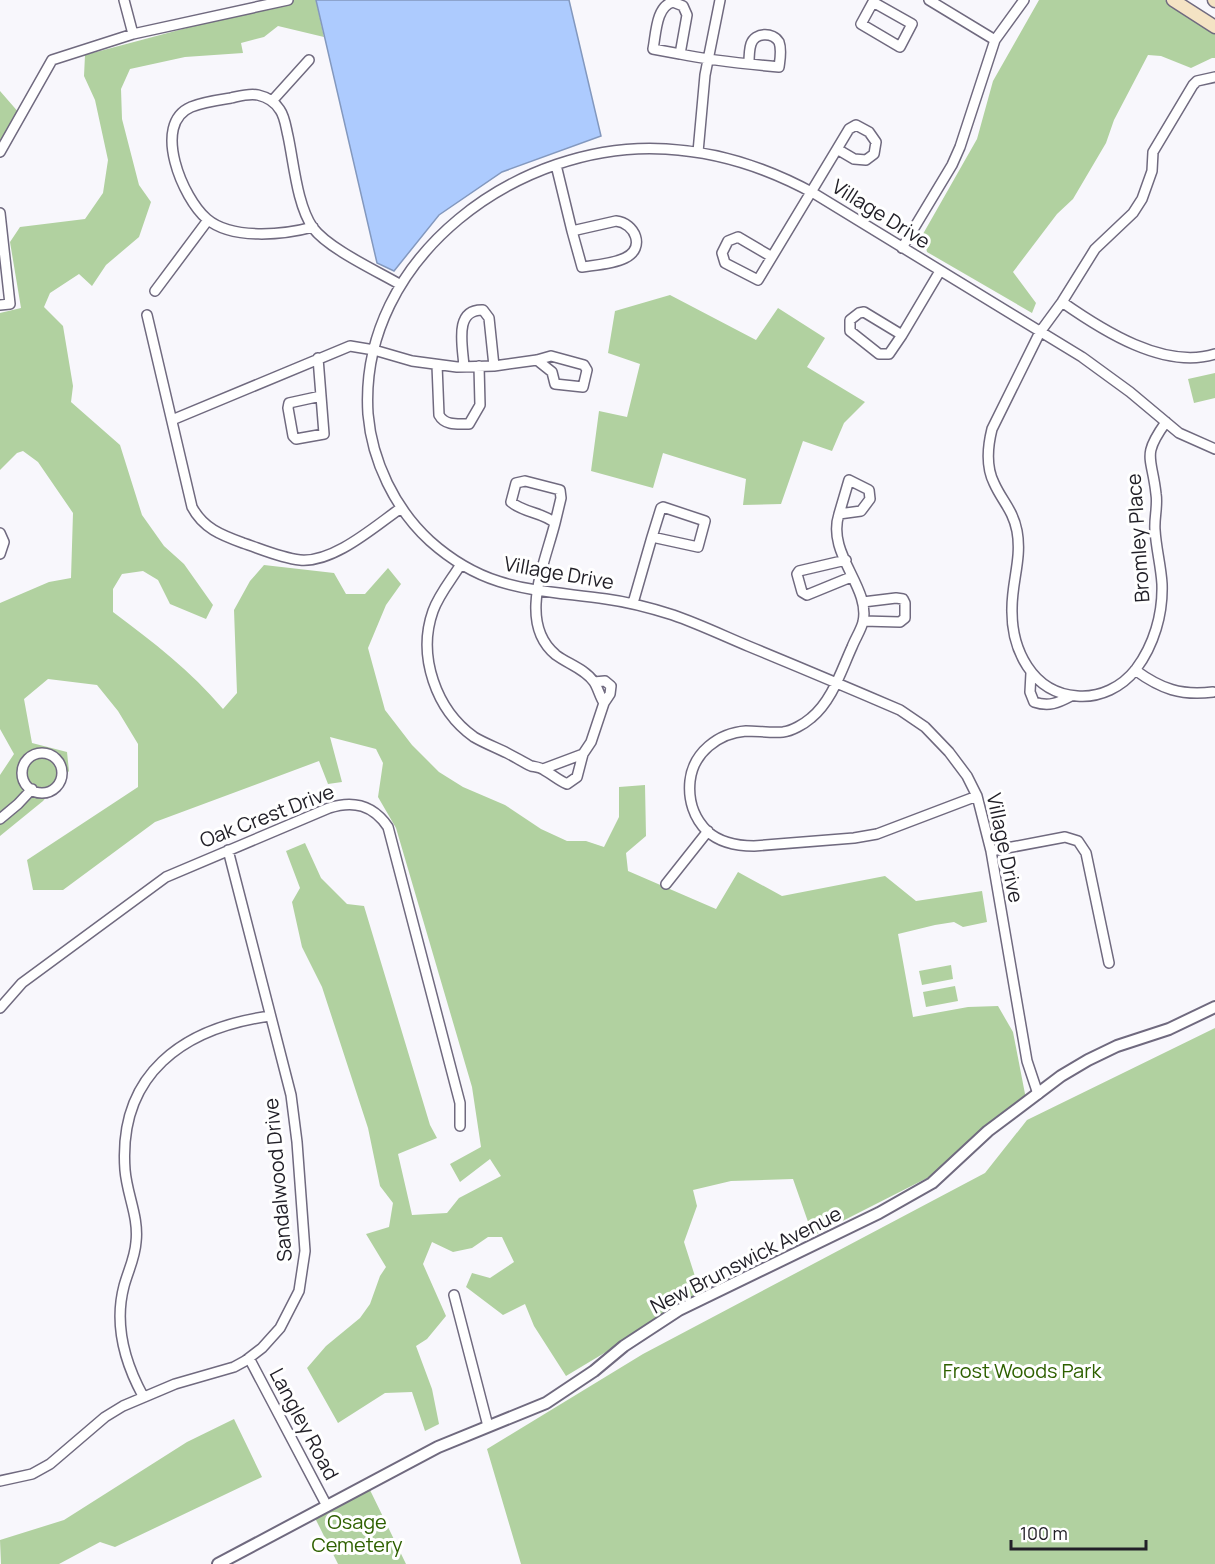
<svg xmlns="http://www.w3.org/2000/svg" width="1215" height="1564" font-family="Manrope,sans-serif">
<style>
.green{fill:#b1d1a0}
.water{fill:#adcbfe;stroke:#8398be;stroke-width:1.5}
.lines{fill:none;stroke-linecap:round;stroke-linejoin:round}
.minor-casing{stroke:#706a7f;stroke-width:12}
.tertiary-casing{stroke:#706a7f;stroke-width:14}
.secondary-casing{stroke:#706a7f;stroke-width:15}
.minor{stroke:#fff;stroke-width:9}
.tertiary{stroke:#fff;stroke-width:10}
.secondary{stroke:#f4e3c4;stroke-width:12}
.labels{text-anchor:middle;stroke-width:6;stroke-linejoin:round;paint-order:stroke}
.street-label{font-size:20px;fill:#222028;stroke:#fff}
.park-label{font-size:20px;fill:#2e6000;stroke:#fff}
</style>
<rect width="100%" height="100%" fill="#f8f7fc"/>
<!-- green -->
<path class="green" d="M 292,0 L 316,0 L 324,37 L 278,26 L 264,37 L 241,43 L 243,53 L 185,57 L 130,69 L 121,89 L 122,119 L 139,185 L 151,202 L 139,237 L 106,265 L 92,286 L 79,274 L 50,293 L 44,307 L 63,326 L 73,386 L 71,402 L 120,445 L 142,515 L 164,546 L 184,564 L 213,605 L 206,619 L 170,604 L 158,580 L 143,571 L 122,574 L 113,589 L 113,612 C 153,642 191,671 223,709 L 237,693 L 234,610 L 250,581 L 264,565 L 334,573 L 346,594 L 365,594 L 388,568 L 401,584 L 386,605 L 368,648 L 385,710 L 412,745 L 439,772 L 463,787 L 505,805 L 541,829 L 567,841 L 586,841 L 604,847 L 619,817 L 619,787 L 645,785 L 646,836 L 626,853 L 628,871 L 716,909 L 738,872 L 782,896 L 885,876 L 916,901 L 982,891 L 987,922 L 963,927 L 954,922 L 935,925 L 898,934 L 913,1017 L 968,1007 L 998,1006 L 1013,1032 L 1026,1099 L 933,1175 L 813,1236 L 793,1179 L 731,1181 L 693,1190 L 697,1206 L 684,1242 L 701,1295 L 566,1376 L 534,1326 L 525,1304 L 503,1315 L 466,1287 L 472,1273 L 490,1278 L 514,1262 L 502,1237 L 488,1237 L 472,1248 L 453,1252 L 432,1242 L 423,1264 L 446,1316 L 427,1339 L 416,1346 L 432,1389 L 439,1424 L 425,1431 L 412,1392 L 385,1393 L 338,1423 L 307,1368 L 326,1346 L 360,1318 L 370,1304 L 380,1276 L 386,1267 L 366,1234 L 389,1227 L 393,1203 L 380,1186 L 368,1128 L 322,987 L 302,947 L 292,902 L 300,888 L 286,851 L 305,843 L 321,878 L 347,904 L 364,906 L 430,1125 L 437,1138 L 398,1154 L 412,1215 L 447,1213 L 459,1198 L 501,1176 L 490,1159 L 460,1182 L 450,1164 L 481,1147 L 472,1087 L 396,828 L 378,797 L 383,763 L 376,749 L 330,737 L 342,782 L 328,784 L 319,761 L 155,822 L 63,890 L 33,890 L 27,860 L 138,787 L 138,744 L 118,711 L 97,685 L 48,679 L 24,699 L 32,743 L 67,752 L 69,771 L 43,801 L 0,836 L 0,775 L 14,754 L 0,729 L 0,603 L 49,582 L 71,578 L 73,513 L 38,462 L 23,451 L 17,453 L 0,470 L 0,313 L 21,308 L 10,242 L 20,227 L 85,219 L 103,193 L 108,160 L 95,100 L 84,76 L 85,55 Z
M 1039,0 L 1165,0 L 1215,32 L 1215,58 L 1212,58 L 1191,68 L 1161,56 L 1148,55 L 1114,120 L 1106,143 L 1073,199 L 1057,214 L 1013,272 L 1036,303 L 1032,313 L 927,252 L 923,234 L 977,139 L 993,81 Z
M 0,91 L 20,114 L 0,142 Z
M 670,295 L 756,340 L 778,308 L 825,338 L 807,367 L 865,402 L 844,423 L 832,451 L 803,441 L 781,504 L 743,505 L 746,479 L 663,453 L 653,488 L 591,471 L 599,411 L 627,417 L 640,364 L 608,353 L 615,311 Z
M 1215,373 L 1215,398 L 1194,403 L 1188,379 Z
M 951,965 L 953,979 L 922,985 L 919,971 Z
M 955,986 L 958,1001 L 926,1007 L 923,992 Z
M 1215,1028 L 1215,1564 L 521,1564 L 487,1449 L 643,1354 L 985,1173 L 1027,1120 Z
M 234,1419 L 262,1477 L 115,1547 L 100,1542 L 59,1564 L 1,1564 L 0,1540 L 64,1520 L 187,1442 Z
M 369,1488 L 406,1564 L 338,1564 L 315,1518 Z"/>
<!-- water -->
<path class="water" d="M 316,0 L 569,0 L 601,136 L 502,172 L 439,215 L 394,271 L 377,263 Z"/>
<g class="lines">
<defs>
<path id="minor" d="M 124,0 L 133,34
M 929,0 L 995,40
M 673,2 L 683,6 L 687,15 L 680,54 L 653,49 C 656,34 656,6 673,2 Z
M 873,2 L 912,24 L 900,47 L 861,24 L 873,2 L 874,0
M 680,54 C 713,61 746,64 779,67 C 780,59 782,50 779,42 C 773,32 755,32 751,44 C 749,50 749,58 749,64
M 272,101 L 309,60
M 856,125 L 869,132 L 876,142 L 874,154 L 866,160 L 854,159 L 837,149 L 849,129 Z
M 0,152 L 52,60 L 133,34 L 288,0
M 698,152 L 705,75 L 720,0
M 556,165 L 572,231
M 0,213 L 10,304 L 0,305
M 616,221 C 635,223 646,248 625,258 C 613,264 596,265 582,267 L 572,231 Z
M 313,227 C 283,235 232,240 207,219 C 183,199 151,124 191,107 C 203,102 218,100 231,98 C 240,96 249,93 258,95 C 267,97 275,102 280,110 C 285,117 286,128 288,136 C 294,164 297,205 313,228 C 329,249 377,271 401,285
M 902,248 L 952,165 L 960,147 L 995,40 L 1024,0
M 772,257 L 738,237 L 728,241 L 722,253 L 725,263 L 758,280 L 837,149
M 155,291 L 208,220
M 1062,302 C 1102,330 1164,370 1215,354
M 864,312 L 902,335 L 889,354 L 879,354 L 850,331 L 850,320 L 859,313 Z
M 147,315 L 192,507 C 203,528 221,535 243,543 C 261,549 281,558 300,560 C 334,563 375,526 401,508
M 902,335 L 940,271
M 318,358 L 321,396
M 437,365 L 439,415 C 445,426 458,424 469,424 L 480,405 L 479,366
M 464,367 C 463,347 453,309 483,310 L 489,318 L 494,366
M 321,396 L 324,434 L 296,439 L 293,436 L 288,408 L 289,403 Z
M 172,420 L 350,346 L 374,350 L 412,361 L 457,367 L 494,366 L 537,360 L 551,356 L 584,365 L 587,370 L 583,387 L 555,384 L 552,372 L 537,360
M 1166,422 C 1141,457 1152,456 1156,494 C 1158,506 1154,518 1155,530 C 1156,548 1161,566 1162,584 C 1163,614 1154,645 1136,669 C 1122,687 1100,698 1077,696 C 1032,693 1011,649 1012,608 C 1012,581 1022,558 1017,531 C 1013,510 1002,501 994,483 C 986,467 988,445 992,429 L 1040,332 L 1062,302 L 1095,249 L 1133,213 L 1142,199 L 1152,171 L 1153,152 L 1193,85 L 1197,81 L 1215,77
M 849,480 L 869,490 L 870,499 L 861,511 L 839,514 Z
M 525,481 L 560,490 L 561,498 L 555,523 C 542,512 524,513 511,502 L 516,483 Z
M 663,507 L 705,521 L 698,547 L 652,537 L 661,508 Z
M 839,514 C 826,554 871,587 863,622 C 861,630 855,639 852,647 C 841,671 832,701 811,718 C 804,724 792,731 783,732 C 771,733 758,731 746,731 C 718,733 693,753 690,781 C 688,800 694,818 707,831 C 720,843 737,846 754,846 L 854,838 L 877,834 L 977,796
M 0,533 L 4,542 L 0,554
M 846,560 L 799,571 L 797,574 L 802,592 L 807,595 L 851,577
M 461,564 C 452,579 439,594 433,611 C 417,656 436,710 474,737 C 484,743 497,748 507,753 C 515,757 523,762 531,766 C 536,767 540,767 544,770 C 553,775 558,780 567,784 L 577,777 L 583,754
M 863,602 L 896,598 L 903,599 L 905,603 L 905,618 L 900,622 L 863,621
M 633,603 L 652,537
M 1135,670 C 1161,689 1181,696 1213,692
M 1031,673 L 1030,692 L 1034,702 C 1049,707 1058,703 1071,696
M 594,682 L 605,681 L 611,686 L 610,694 L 604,703
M22 773a20 20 0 1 1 40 0a20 20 0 1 1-40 0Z
M 543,769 L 583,754 L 591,742 L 604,703 C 600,697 598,688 594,682 C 585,669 568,664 556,655 C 517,623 545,563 555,523
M 0,819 L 18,804 L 32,789
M 991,851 L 1065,837 L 1078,841 L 1086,853 L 1109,963
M 666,884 L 708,831
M 0,1008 L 22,983 L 166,877 L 329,808 C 354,800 373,805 388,827 L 460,1103 L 460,1126
M 1038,1094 L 1027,1061 L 991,851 L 977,796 L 967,776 L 949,752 L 925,727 L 900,710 C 849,688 799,667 748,646 C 724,636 699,624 673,615 C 651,608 629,602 606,599 C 535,589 487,592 430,541 C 395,509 372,461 368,414 C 358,257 520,140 666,149 C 720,152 768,168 815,194 L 1082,357 L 1130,392 L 1179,433 L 1215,449
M 454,1295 L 488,1426
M 249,1358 L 327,1506
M 143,1396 C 125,1363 114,1324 124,1286 C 128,1271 135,1258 136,1242 C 139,1217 127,1195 125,1170 C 118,1074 183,1028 270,1016
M 0,1481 L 32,1474 L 50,1464 L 105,1417 L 123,1406 L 175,1384 L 234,1367 L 245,1361 L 262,1348 L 280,1328 L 299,1291 L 305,1251 L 297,1142 L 291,1095 L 228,850"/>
<path id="tertiary" d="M 218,1564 L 438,1447 L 546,1403 L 594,1371 L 624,1346 L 679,1310 L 879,1213 L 932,1183 L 988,1131 L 1061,1076 L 1088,1060 L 1117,1046 L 1169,1029 L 1215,1007"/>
<path id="secondary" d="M 1173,0 L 1215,27
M 1214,0 L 1215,1"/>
</defs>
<!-- minor casing -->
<use href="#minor" class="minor-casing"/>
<!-- tertiary casing -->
<use href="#tertiary" class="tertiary-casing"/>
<!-- secondary casing -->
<use href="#secondary" class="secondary-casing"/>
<!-- minor -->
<use href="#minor" class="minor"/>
<!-- tertiary -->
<use href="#tertiary" class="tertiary"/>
<!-- secondary -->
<use href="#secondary" class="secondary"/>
</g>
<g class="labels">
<!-- street labels -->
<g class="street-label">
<text transform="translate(881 214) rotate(32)" y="7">Village Drive</text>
<text transform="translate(1138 538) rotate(-94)" y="7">Bromley Place</text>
<text transform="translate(559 573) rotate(10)" y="7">Village Drive</text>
<text transform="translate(267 816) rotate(-21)" y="7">Oak Crest Drive</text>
<text transform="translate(1005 848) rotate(78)" y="7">Village Drive</text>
<text transform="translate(278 1180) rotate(-95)" y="7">Sandalwood Drive</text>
<text transform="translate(746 1260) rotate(-27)" y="7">New Brunswick Avenue</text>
<text transform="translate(304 1424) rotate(62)" y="7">Langley Road</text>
</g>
<!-- park labels -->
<g class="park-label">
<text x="1022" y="1378">Frost Woods Park</text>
<text x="357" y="1529">Osage<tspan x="357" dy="23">Cemetery</tspan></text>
</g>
</g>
<!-- scale -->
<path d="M1011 1540v9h135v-9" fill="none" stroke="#222028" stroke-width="3"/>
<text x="1020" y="1540" font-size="18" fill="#222028" stroke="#ffffff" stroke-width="4.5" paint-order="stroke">100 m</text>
</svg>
